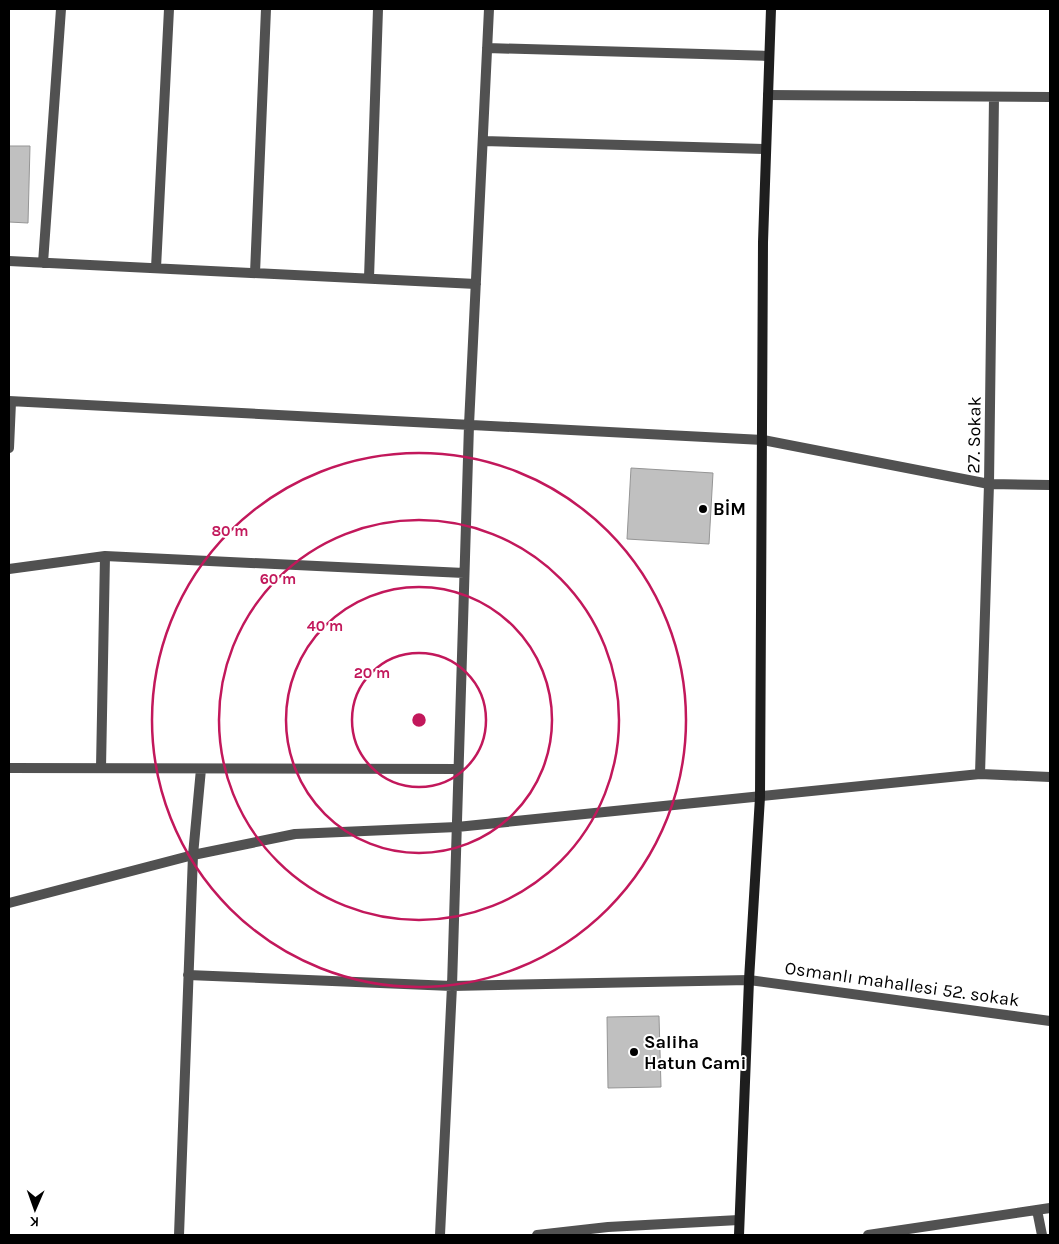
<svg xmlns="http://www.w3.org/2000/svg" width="1059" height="1244" font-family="Karla,sans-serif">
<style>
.building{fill:#c0c0c0;stroke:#959595}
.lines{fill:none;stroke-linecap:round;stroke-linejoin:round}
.street{stroke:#515151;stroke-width:10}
.secondary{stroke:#1e1e1e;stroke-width:10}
.ring{fill:none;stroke:#c2185b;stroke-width:2.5}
.poi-dot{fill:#000;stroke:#fff;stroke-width:2}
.labels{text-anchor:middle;stroke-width:4;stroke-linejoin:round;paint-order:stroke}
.street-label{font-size:18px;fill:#000;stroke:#fff}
.poi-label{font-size:18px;font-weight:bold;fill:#000;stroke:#fff;text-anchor:start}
.centre{fill:#c2185b;stroke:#fff;stroke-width:2.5}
.ring-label{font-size:15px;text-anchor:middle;font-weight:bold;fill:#c2185b;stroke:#fff;stroke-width:4;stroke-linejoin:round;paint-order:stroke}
</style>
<rect width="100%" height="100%" fill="#fff"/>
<!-- building -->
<path class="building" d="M 9,146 L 30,146 L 28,223 L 9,222 Z
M 631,468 L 713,473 L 709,544 L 627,539 Z
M 659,1016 L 661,1087 L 608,1088 L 607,1017 Z"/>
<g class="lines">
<!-- street -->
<path class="street" d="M 487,48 L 769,56
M 768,95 L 1050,97
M 483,141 L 766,149
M 9,261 L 476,284
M 43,263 L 61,9
M 156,268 L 169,9
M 255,273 L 266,9
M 369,278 L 378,9
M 9,401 L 763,440 L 989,484 L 1050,485
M 9,448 L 11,402
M 9,569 L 105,556 L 464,573
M 9,768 L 459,769
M 101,768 L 105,556
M 980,774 L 989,484 L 994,97
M 9,903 L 193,855 L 295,834 L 457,827 L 980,774 L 1050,777
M 188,975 L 452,986 L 749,980 L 1050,1021
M 1037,1210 L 1042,1235
M 179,1235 L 193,855 L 201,769
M 440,1235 L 452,986 L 469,425 L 489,9
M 537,1235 L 608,1227 L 739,1220
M 868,1235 L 1050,1208"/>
<!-- secondary -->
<path class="secondary" d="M 739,1235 L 749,980 L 760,797 L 763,242 L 771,9"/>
</g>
<!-- distance rings -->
<g class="ring">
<circle cx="419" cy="720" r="67"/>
<circle cx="419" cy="720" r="133"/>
<circle cx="419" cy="720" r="200"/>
<circle cx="419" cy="720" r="267"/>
</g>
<!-- markers -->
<g class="poi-dot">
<circle cx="703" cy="509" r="5"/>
<circle cx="634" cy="1052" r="5"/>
</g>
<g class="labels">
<!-- street labels -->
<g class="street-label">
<text transform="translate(974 435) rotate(-89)" y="6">27. Sokak</text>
<text transform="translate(902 984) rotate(8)" y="6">Osmanlı mahallesi 52. sokak</text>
</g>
<!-- poi labels -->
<g class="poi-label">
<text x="713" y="515">BİM</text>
<text x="644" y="1048">Saliha<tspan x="644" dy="21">Hatun Cami</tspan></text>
</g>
</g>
<circle cx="419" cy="720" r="8" class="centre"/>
<g class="ring-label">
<text x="230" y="536">80 m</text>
<text x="278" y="584">60 m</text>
<text x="325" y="631">40 m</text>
<text x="372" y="678">20 m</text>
</g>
<!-- border -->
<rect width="1059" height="1244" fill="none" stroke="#000000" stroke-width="20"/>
<!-- north arrow -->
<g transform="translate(35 1209) rotate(182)" stroke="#ffffff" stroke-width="4" paint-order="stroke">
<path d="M0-4L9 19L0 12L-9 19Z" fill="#000000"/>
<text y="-8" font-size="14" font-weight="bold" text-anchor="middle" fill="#000000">K</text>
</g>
</svg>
